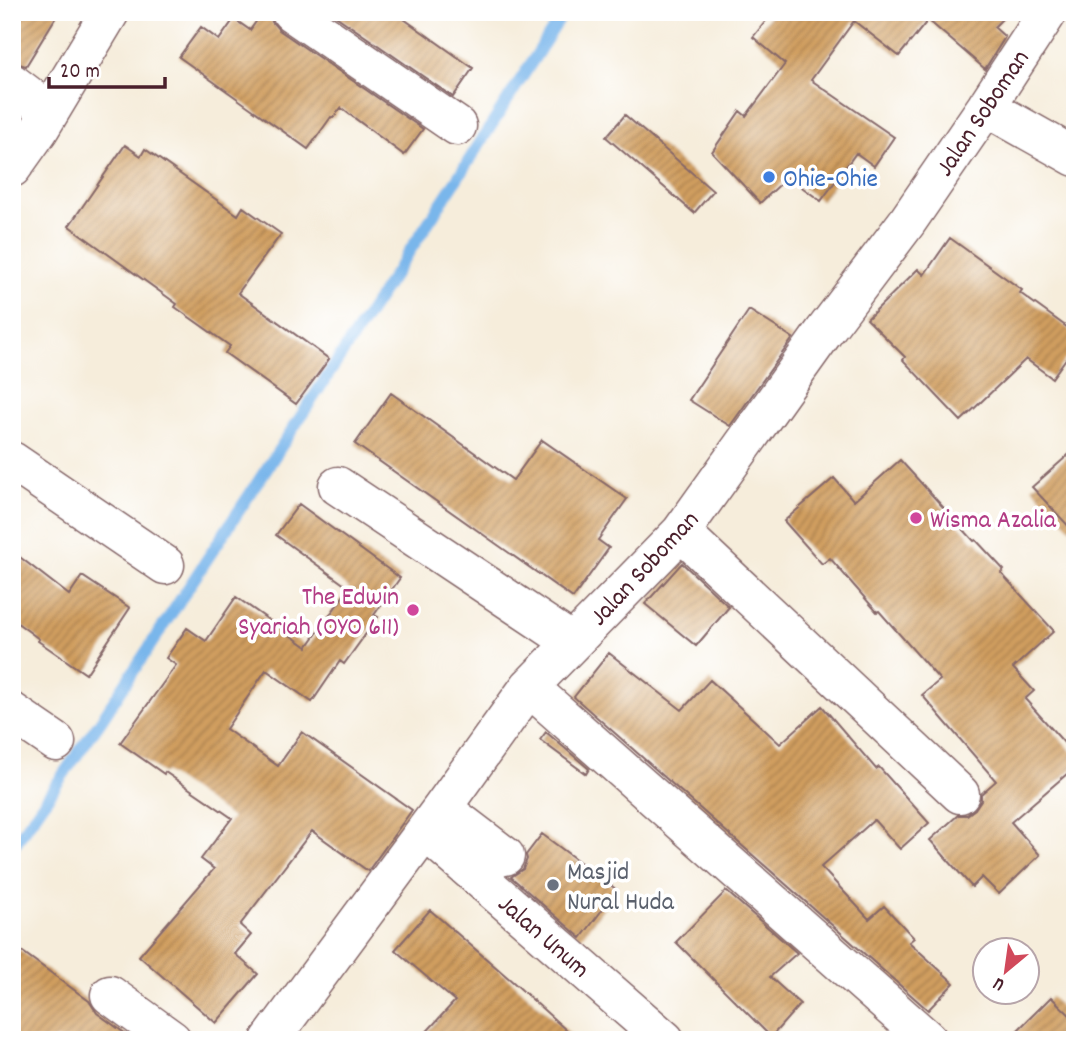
<svg xmlns="http://www.w3.org/2000/svg" width="1087" height="1052" font-family="Dekko,sans-serif">
<style>
.lines{fill:none;stroke-linecap:round;stroke-linejoin:round}
.stream{stroke:#79b6eb;stroke-width:12}
.building{fill:url(#building-hatch)}
.minor-casing{stroke:#866769;stroke-width:41}
.minor{stroke:#fff;stroke-width:38}
.shop-dot{fill:#3f7fe0;stroke:#fff;stroke-width:2.5}
.hotel-dot{fill:#d1479c;stroke:#fff;stroke-width:2.5}
.worship-dot{fill:#6b7280;stroke:#fff;stroke-width:2.5}
.labels{text-anchor:middle;stroke-width:7;stroke-linejoin:round;paint-order:stroke}
.street-label{font-size:26px;fill:#4a1f2b;stroke:#fff}
.shop-label{font-size:26px;fill:#366cbe;stroke:#fff;text-anchor:start}
.hotel-label{font-size:26px;fill:#b23c85;stroke:#fff;text-anchor:start}
.worship-label{font-size:26px;fill:#5b616d;stroke:#fff;text-anchor:start}
</style>
<defs>
<pattern id="building-hatch" width="6" height="6" patternUnits="userSpaceOnUse" patternTransform="scale(1.75)"><rect width="6" height="6" fill="#d09e5f"/><path d="M-1 1l2-2M0 6l6-6M5 7l2-2" fill="none" stroke="#ab804f"/></pattern>
</defs>
<rect width="100%" height="100%" fill="#fff"/>
<filter id="ink" filterUnits="userSpaceOnUse"><feTurbulence type="fractalNoise" baseFrequency=".0143" numOctaves="2"/><feDisplacementMap in="SourceGraphic" scale="14" xChannelSelector="R" yChannelSelector="G"/><feConvolveMatrix kernelMatrix="1 2 1 2 8 2 1 2 1" color-interpolation-filters="sRGB"/></filter>
<filter id="wash" filterUnits="userSpaceOnUse"><feTurbulence type="fractalNoise" baseFrequency=".00686" numOctaves="4" result="noise"/><feDisplacementMap in="SourceGraphic" scale="28" xChannelSelector="R" yChannelSelector="G"/><feGaussianBlur stdDeviation="1.57" result="paint"/><feColorMatrix in="noise" values="0 0 0 0 0 0 0 0 0 0 0 0 0 0 0 0 0 1.4 0 .05"/><feComposite in="paint" operator="in"/></filter>
<g filter="url(#wash)">
<rect width="100%" height="100%" fill="#f6eddb"/>
<g class="lines">
<!-- stream -->
<path class="stream" d="M 12,848 L 102,719 L 453,185 L 564,12"/>
</g>
<g id="blocks">
<!-- building -->
<path class="building" d="M 12,12 L 59,12 L 26,66 L 12,62 Z
M 263,12 L 269,12 L 272,22 L 279,30 L 423,129 L 404,155 L 341,108 L 333,118 L 331,117 L 308,149 L 179,57 L 201,27 L 219,40 L 234,19 L 250,30 Z
M 330,12 L 394,12 L 473,68 L 453,97 Z
M 773,12 L 1009,12 L 994,27 L 1005,37 L 985,69 L 928,20 L 899,56 L 854,21 L 811,80 L 894,137 L 874,166 L 856,153 L 821,201 L 788,177 L 760,203 L 712,152 L 740,111 L 746,116 L 785,64 L 753,37 Z
M 625,115 L 713,191 L 694,213 L 606,137 Z
M 125,145 L 141,156 L 145,149 L 238,215 L 243,207 L 281,234 L 238,293 L 329,359 L 296,404 L 225,353 L 230,346 L 175,307 L 177,304 L 69,226 Z
M 950,238 L 1022,290 L 1020,293 L 1075,333 L 1075,346 L 1052,378 L 1026,359 L 961,421 L 903,360 L 905,357 L 867,319 L 918,269 L 924,275 Z
M 749,310 L 793,338 L 730,426 L 689,400 Z
M 391,393 L 513,480 L 542,440 L 627,499 L 598,540 L 609,548 L 573,598 L 355,444 Z
M 1075,449 L 1075,533 L 1032,487 Z
M 900,460 L 974,541 L 976,540 L 1004,570 L 1001,573 L 1054,631 L 1013,668 L 1034,691 L 1025,699 L 1075,755 L 1075,767 L 1011,822 L 1040,855 L 999,894 L 982,877 L 972,887 L 930,840 L 958,815 L 967,815 L 975,809 L 981,800 L 981,794 L 996,781 L 922,695 L 940,680 L 879,611 L 877,612 L 830,558 L 822,564 L 784,521 L 834,478 L 854,501 Z
M 299,504 L 400,578 L 374,615 L 378,617 L 344,664 L 340,661 L 312,702 L 266,670 L 226,729 L 278,766 L 302,732 L 412,810 L 368,871 L 312,831 L 240,925 L 251,935 L 235,954 L 258,974 L 216,1023 L 139,956 L 214,869 L 201,859 L 232,818 L 165,772 L 164,774 L 120,743 L 176,665 L 166,658 L 187,628 L 206,641 L 236,597 L 307,647 L 349,588 L 276,535 Z
M 12,551 L 69,595 L 82,576 L 130,608 L 86,674 L 38,641 L 39,639 L 12,619 Z
M 682,563 L 729,607 L 696,646 L 645,604 Z
M 609,653 L 682,710 L 710,680 L 780,744 L 822,706 L 876,769 L 879,767 L 929,823 L 900,849 L 874,820 L 821,867 L 869,919 L 884,906 L 914,938 L 909,942 L 954,983 L 928,1010 L 574,697 Z
M 546,732 L 589,769 L 586,774 L 540,740 Z
M 542,834 L 617,890 L 581,938 L 511,877 L 523,869 L 527,859 L 526,855 Z
M 726,891 L 797,953 L 770,977 L 800,1004 L 771,1037 L 676,942 Z
M 430,910 L 513,982 L 577,1040 L 419,1040 L 455,1001 L 395,950 Z
M 12,944 L 89,1001 L 97,1013 L 134,1040 L 12,1040 Z
M 1051,997 L 1075,1020 L 1075,1040 L 1008,1040 Z"/>
</g>
</g>
<g filter="url(#ink)">
<use href="#blocks" fill-opacity="0" stroke="#866769" stroke-width="2"/>
<g class="lines">
<defs>
<path id="minor" d="M 291,12 L 457,126
M 12,83 L 49,111
M 986,107 L 1075,157
M 12,168 L 39,130 L 110,12
M 12,461 L 165,565
M 338,486 L 572,642
M 681,532 L 960,794
M 529,687 L 928,1040
M 12,712 L 56,742
M 442,808 L 505,856
M 425,831 L 665,1040
M 110,995 L 172,1040
M 270,1040 L 442,808 L 529,687 L 681,532 L 824,332 L 907,222 L 986,107 L 1048,12"/>
</defs>
<!-- minor casing -->
<use href="#minor" class="minor-casing"/>
<!-- minor -->
<use href="#minor" class="minor"/>
</g>
</g>
<!-- markers -->
<circle class="shop-dot" cx="769" cy="177" r="7"/>
<g class="hotel-dot">
<circle cx="916" cy="518" r="7"/>
<circle cx="413" cy="610" r="7"/>
</g>
<circle class="worship-dot" cx="553" cy="885" r="7"/>
<g class="labels">
<!-- street labels -->
<g class="street-label">
<text transform="translate(981 112) rotate(-56)" y="9">Jalan Soboman</text>
<text transform="translate(643 567) rotate(-47)" y="9">Jalan Soboman</text>
<text transform="translate(545 935) rotate(41)" y="9">Jalan Unum</text>
</g>
<!-- shop labels -->
<g class="shop-label">
<text x="783" y="186">Ohie-Ohie</text>
</g>
<!-- hotel labels -->
<g class="hotel-label">
<text x="930" y="527">Wisma Azalia</text>
<text x="399" y="604" text-anchor="end">The Edwin<tspan x="399" dy="30">Syariah (OYO 611)</tspan></text>
</g>
<!-- worship labels -->
<g class="worship-label">
<text x="567" y="879">Masjid<tspan x="567" dy="30">Nural Huda</tspan></text>
</g>
</g>
<!-- margin -->
<rect width="1087" height="1052" fill="none" stroke="#fff" stroke-width="42"/>
<!-- north arrow -->
<g transform="translate(1006 971) rotate(209)"><circle r="33" fill="#ffffff" stroke="#b7a5aa" stroke-width="2"/>
<path d="M0-5L12 26L0 18L-12 26Z" fill="#d1495b"/>
<text y="-10" font-size="19" font-weight="bold" text-anchor="middle" fill="#4a1f2b">U</text>
</g>
<!-- scale -->
<path d="M49 77v10h116v-10" fill="none" stroke="#4a1f2b" stroke-width="3.5"/>
<text x="60" y="77" font-size="21" fill="#4a1f2b" stroke="#ffffff" stroke-width="5" paint-order="stroke">20 m</text>
</svg>
